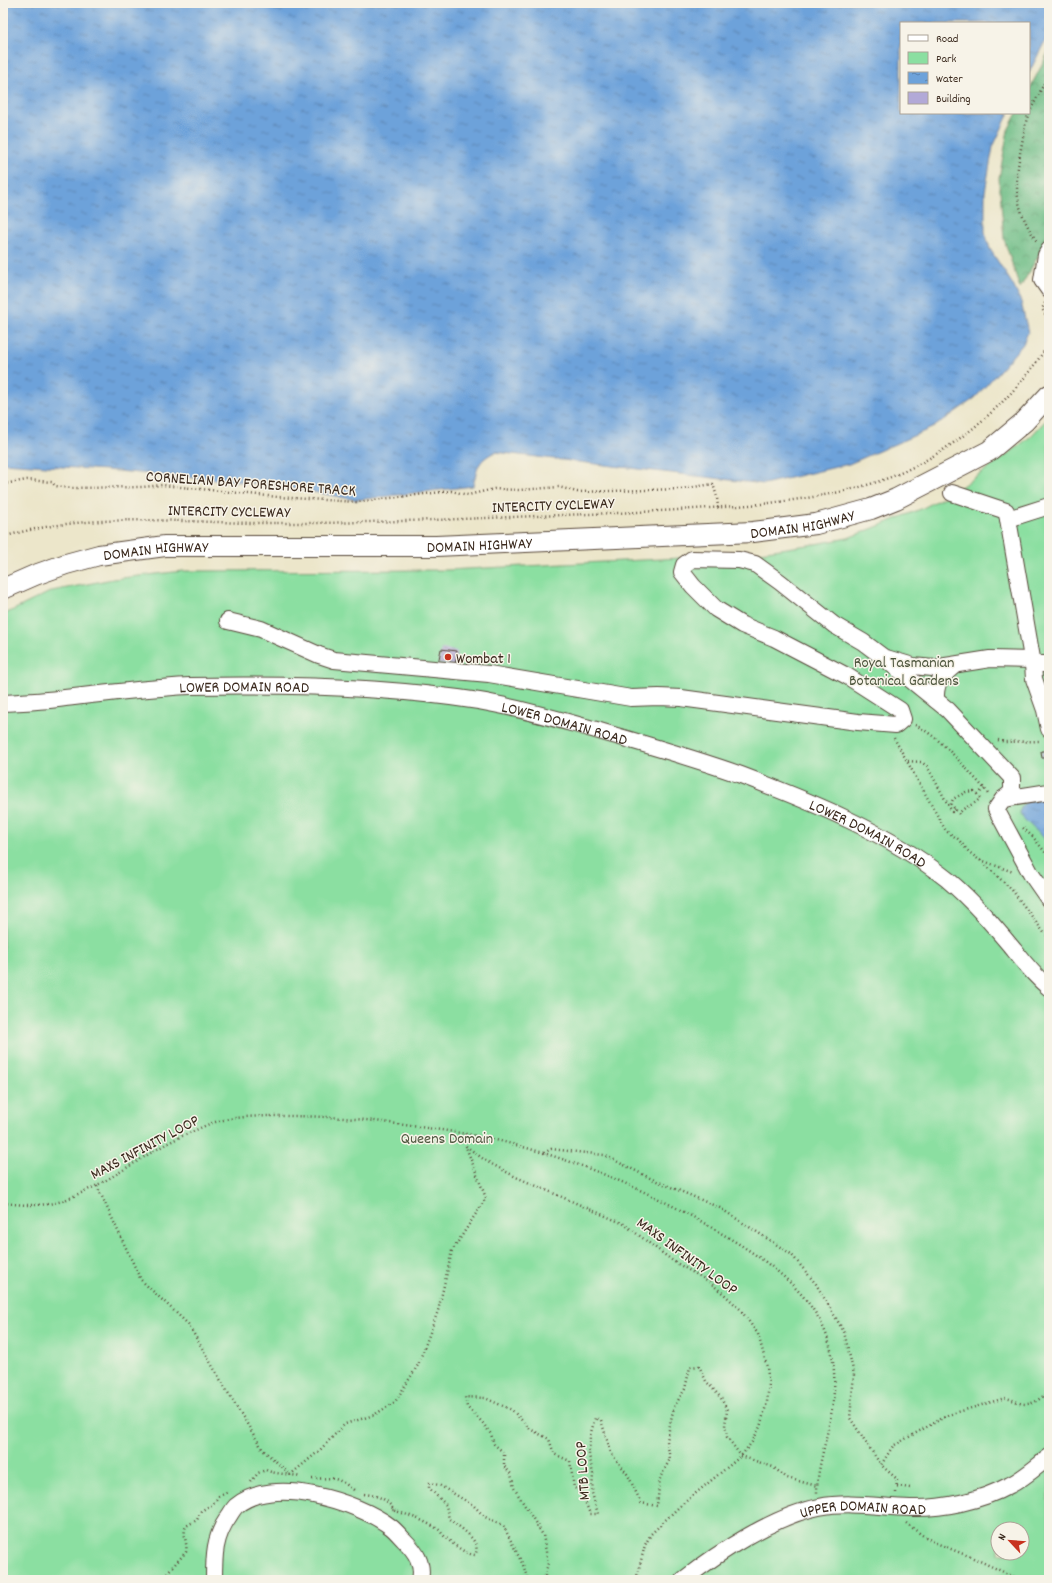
<svg xmlns="http://www.w3.org/2000/svg" width="1052" height="1583" font-family="Dekko,sans-serif">
<style>
.forest{fill:url(#forest-crowns);stroke:#567452}
.park{fill:#8bdfa1;stroke:#638460;fill-rule:evenodd}
.water{fill:url(#water-ripples);stroke:#54667c}
.building{fill:url(#building-cross-hatch)}
.lines{fill:none;stroke-linecap:round;stroke-linejoin:round}
.minor-casing{stroke:#564638;stroke-width:18}
.major-casing{stroke:#564638;stroke-width:22}
.path{stroke:#564638;stroke-width:2.5;stroke-dasharray:1 3;stroke-linecap:butt}
.minor{stroke:#fff;stroke-width:16}
.major{stroke:#fff;stroke-width:20}
.poi-dot{fill:#c8321e;stroke:#f7f3e8;stroke-width:1.5}
.labels{text-anchor:middle;stroke-width:3;stroke-linejoin:round;paint-order:stroke}
.street-label{font-size:16px;fill:#3b2a1e;stroke:#f7f3e8}
.poi-label{font-size:16px;fill:#3b2a1e;stroke:#f7f3e8;text-anchor:start}
.park-label{font-size:16px;fill:#4f573f;stroke:#f7f3e8}
</style>
<defs>
<pattern id="forest-crowns" width="20" height="18" patternUnits="userSpaceOnUse"><rect width="20" height="18" fill="#70be87"/><path d="M2 6a3 3 0 1 1 6 0M12 15a3 3 0 1 1 6 0" fill="none" stroke="#5d9b6e"/></pattern>
<pattern id="water-ripples" width="26" height="14" patternUnits="userSpaceOnUse"><rect width="26" height="14" fill="#6da2da"/><path d="M2 4q2-2 4 0t4 0M15 11q2-2 4 0t4 0" fill="none" stroke="#5b84b0"/></pattern>
<pattern id="building-cross-hatch" width="8" height="8" patternUnits="userSpaceOnUse"><rect width="8" height="8" fill="#b2a9d7"/><path d="M0 0l8 8M0 8l8-8" fill="none" stroke="#928aae"/></pattern>
</defs>
<rect width="100%" height="100%" fill="#f7f3e8"/>
<filter id="ink" filterUnits="userSpaceOnUse"><feTurbulence type="fractalNoise" baseFrequency=".025" numOctaves="2"/><feDisplacementMap in="SourceGraphic" scale="8" xChannelSelector="R" yChannelSelector="G"/><feConvolveMatrix kernelMatrix="1 2 1 2 8 2 1 2 1" color-interpolation-filters="sRGB"/></filter>
<filter id="wash" filterUnits="userSpaceOnUse"><feTurbulence type="fractalNoise" baseFrequency=".012" numOctaves="4" result="noise"/><feDisplacementMap in="SourceGraphic" scale="16" xChannelSelector="R" yChannelSelector="G"/><feGaussianBlur stdDeviation="0.9" result="paint"/><feColorMatrix in="noise" values="0 0 0 0 0 0 0 0 0 0 0 0 0 0 0 0 0 1.4 0 .05"/><feComposite in="paint" operator="in"/></filter>
<g filter="url(#wash)">
<rect width="100%" height="100%" fill="#ece6ca"/>
<!-- forest -->
<path class="forest" d="M 1049,51 L 1049,241 L 1044,246 L 1020,288 L 1004,239 L 999,178 L 1008,130 L 1017,113 L 1029,113 L 1029,90 Z"/>
<!-- park -->
<path class="park" d="M 1049,417 L 1049,1580 L 3,1580 L 3,615 L 52,591 L 113,579 L 183,571 L 447,570 L 739,555 L 815,544 L 848,538 L 881,525 L 921,509 L 952,493 L 1007,455 L 1031,436 ZM 998,1529 L 1022,1529 L 1022,1553 L 998,1553 Z"/>
<!-- water -->
<path class="water" d="M 3,3 L 1049,3 L 1049,33 L 1029,73 L 1029,23 L 901,23 L 901,113 L 1009,113 L 993,147 L 985,192 L 985,232 L 990,249 L 1013,285 L 1021,302 L 1028,332 L 1023,344 L 975,398 L 934,427 L 849,464 L 764,484 L 495,452 C 477,461 478,467 473,486 L 356,500 L 275,485 L 106,470 L 3,463 Z
M 1049,798 L 1049,846 C 1043,833 1028,826 1020,814 L 1021,808 L 1025,802 Z"/>
<g id="blocks">
<!-- building -->
<path class="building" d="M 441,649 L 457,651 L 455,666 L 438,664 Z
M 1041,751 L 1049,751 L 1049,758 L 1042,758 Z"/>
</g>
</g>
<g filter="url(#ink)">
<use href="#blocks" fill-opacity="0" stroke="#564638" stroke-width="1"/>
<g class="lines">
<defs>
<g id="minor">
<path d="M 1049,250 L 1046,255 L 1042,280 L 1049,290"/>
<path d="M 952,493 L 1006,511 L 1008,519"/>
<path d="M 1049,506 L 1008,519 L 1033,664 L 1049,664"/>
<path d="M 228,621 L 261,629 L 319,655 L 334,660 L 489,674 L 631,698 L 659,697 L 681,698 L 858,722 L 896,725 L 903,719 L 900,710 L 847,676 L 774,638 L 742,625 L 716,609 L 693,586 L 682,572 L 684,565 L 692,559 L 739,560 L 755,564 L 780,582 L 834,625 L 863,642 L 883,657 L 913,666 L 933,668 L 990,659 L 1033,660"/>
<path d="M 890,663 L 948,710 L 1012,778 L 1012,792 L 1003,799"/>
<path d="M 1033,664 L 1034,679 L 1045,710 L 1049,729"/>
<path d="M 936,700 C 935,681 942,676 955,665"/>
<path id="s1" d="M 3,703 C 24,702 45,701 65,698 C 107,693 148,688 190,686 C 286,684 384,686 479,701 C 516,707 553,718 589,728 C 640,743 691,757 741,775 C 812,802 889,833 948,880 C 973,901 994,926 1014,950 C 1025,964 1036,977 1049,988"/>
<path d="M 1049,792 L 1003,799 L 996,809 L 1031,874 L 1049,900"/>
<path d="M 214,1580 C 214,1556 214,1537 229,1516 C 231,1513 233,1509 236,1506 C 272,1475 357,1501 391,1527 C 396,1531 400,1536 404,1540 C 415,1551 424,1563 420,1580"/>
<path id="s2" d="M 683,1580 C 719,1552 774,1516 819,1507 C 849,1501 879,1507 910,1508 C 942,1509 981,1501 1010,1485 C 1024,1478 1036,1467 1049,1457"/>
</g>
<g id="major">
<path id="s3" d="M 3,589 L 35,575 L 66,564 L 99,555 L 165,546 L 436,546 L 753,532 L 816,524 L 871,509 L 896,499 L 989,451 L 1025,421 L 1049,395"/>
</g>
</defs>
<!-- minor casing -->
<use href="#minor" class="minor-casing"/>
<!-- major casing -->
<use href="#major" class="major-casing"/>
<!-- path -->
<path class="path" d="M 1029,113 C 1025,122 1024,133 1022,143 C 1014,184 1013,207 1038,243
M 1029,113 L 1049,74
M 1045,303 L 1042,309 L 1049,320
M 3,484 L 27,480 L 52,482 L 55,486 L 71,488 L 143,487 L 162,485 L 278,497 L 356,502 L 451,491 L 468,495 L 494,489 L 520,490 L 559,487 L 577,492 L 681,489 L 713,484 L 717,497 L 718,508
M 3,537 C 85,512 173,522 257,523 C 368,524 478,518 589,514 C 646,512 704,509 761,504 C 804,499 849,493 891,477 C 953,452 1014,401 1049,343
M 915,725 C 941,737 965,768 985,789 L 989,796
M 894,738 L 946,831 L 958,839 L 969,852 L 978,859 L 1013,872
M 998,740 L 1005,742 L 1041,741
M 908,761 L 921,762 L 927,766 L 952,812 L 955,809
M 974,791 L 980,798 C 973,807 966,804 959,814 L 951,804 L 953,799 L 966,792 Z
M 977,794 L 985,789
M 1023,828 L 1033,837 L 1049,857
M 980,860 L 1012,890 L 1045,934 L 1049,936
M 465,1134 L 466,1146 L 486,1161 L 516,1177 L 624,1224 L 673,1261 L 708,1281 L 725,1295 L 740,1309 L 758,1334 L 767,1367 L 769,1384 L 767,1402 L 760,1427 L 752,1442 L 741,1456 L 679,1507 L 651,1534 L 645,1545 L 636,1580
M 544,1153 L 551,1149 L 604,1155 L 652,1179 L 720,1208 L 791,1254 L 816,1284 L 844,1332 L 854,1374 L 850,1418 L 881,1465
M 97,1186 L 141,1280 L 188,1324 L 227,1391 L 263,1450 L 290,1474
M 3,1203 C 23,1205 42,1207 62,1201 C 68,1199 75,1195 81,1193 C 119,1176 151,1149 189,1133 C 199,1129 209,1123 219,1121 C 240,1116 262,1116 283,1116 C 319,1116 355,1118 390,1123 C 426,1128 462,1132 496,1140 C 576,1159 654,1192 724,1235 C 762,1257 806,1288 824,1329 C 838,1360 836,1397 828,1429 C 824,1450 817,1471 817,1493
M 741,1456 L 773,1467 L 787,1478 L 817,1486
M 290,1475 L 319,1451 L 345,1424 L 374,1415 L 395,1402 L 418,1365 L 438,1311 L 452,1251 L 486,1198 L 466,1147
M 312,1479 C 335,1478 335,1476 354,1490
M 251,1482 L 258,1473 L 266,1470 C 277,1475 288,1473 300,1477
M 897,1486 L 910,1488
M 896,1493 L 897,1479 L 881,1465 L 893,1446 L 948,1415 L 1005,1398 C 1011,1399 1015,1401 1020,1403 C 1032,1407 1041,1398 1049,1391
M 364,1494 C 379,1496 386,1498 394,1510 L 392,1510 C 406,1514 426,1521 439,1530 C 441,1532 443,1535 445,1537 C 453,1544 465,1554 475,1555 C 483,1541 458,1526 449,1519 L 446,1505 L 429,1488 L 429,1483 L 439,1485 L 473,1505 L 485,1517 L 503,1525 L 523,1565 L 528,1580
M 906,1523 L 922,1535 L 936,1543 L 971,1557 L 1021,1580
M 164,1580 L 165,1575 L 186,1552 C 188,1543 182,1535 186,1526 L 197,1520 L 201,1511 L 213,1504 L 219,1496 L 229,1492
M 544,1580 L 548,1563 L 543,1535 L 514,1488 L 511,1474 L 504,1466 L 504,1453 L 494,1444 L 491,1434 L 482,1422 L 467,1407 L 465,1397 L 485,1398 L 512,1410 L 530,1429 L 549,1439 L 554,1454 L 570,1461 L 574,1488 L 581,1491 L 590,1514 L 598,1514 L 592,1493 L 593,1474 L 589,1455 L 590,1436 L 595,1418 L 601,1420 L 611,1453 L 628,1475 L 641,1503 L 657,1506 L 660,1478 L 670,1459 L 667,1441 L 670,1424 L 674,1407 L 685,1389 L 690,1367 L 699,1366 L 706,1381 L 721,1398 L 727,1410 L 725,1426 L 727,1437 L 741,1456"/>
<!-- minor -->
<use href="#minor" class="minor"/>
<!-- major -->
<use href="#major" class="major"/>
</g>
</g>
<!-- markers -->
<circle class="poi-dot" cx="448" cy="657" r="4"/>
<g class="labels">
<!-- street labels -->
<g class="street-label">
<text transform="translate(251 482) rotate(4)" y="6">CORNELIAN BAY FORESHORE TRACK</text>
<text transform="translate(553 504) rotate(-2)" y="6">INTERCITY CYCLEWAY</text>
<text transform="translate(229 510) rotate(1)" y="6">INTERCITY CYCLEWAY</text>
<text dy="6" stroke="none"><textPath href="#s3" startOffset="807">DOMAIN HIGHWAY</textPath></text>
<text dy="6" stroke="none"><textPath href="#s3" startOffset="483">DOMAIN HIGHWAY</textPath></text>
<text dy="6" stroke="none"><textPath href="#s3" startOffset="159">DOMAIN HIGHWAY</textPath></text>
<text dy="6" stroke="none"><textPath href="#s1" startOffset="242">LOWER DOMAIN ROAD</textPath></text>
<text dy="6" stroke="none"><textPath href="#s1" startOffset="566">LOWER DOMAIN ROAD</textPath></text>
<text dy="6" stroke="none"><textPath href="#s1" startOffset="890">LOWER DOMAIN ROAD</textPath></text>
<text transform="translate(144 1146) rotate(-28)" y="6">MAXS INFINITY LOOP</text>
<text transform="translate(688 1255) rotate(36)" y="6">MAXS INFINITY LOOP</text>
<text transform="translate(581 1471) rotate(-94)" y="6">MTB LOOP</text>
<text dy="6" stroke="none"><textPath href="#s2" startOffset="199">UPPER DOMAIN ROAD</textPath></text>
</g>
<!-- poi labels -->
<g class="poi-label">
<text x="456" y="663">Wombat 1</text>
</g>
<!-- park labels -->
<g class="park-label">
<text x="904" y="667">Royal Tasmanian<tspan x="904" dy="18">Botanical Gardens</tspan></text>
<text x="447" y="1143">Queens Domain</text>
</g>
</g>
<!-- margin -->
<rect width="1052" height="1583" fill="none" stroke="#f7f3e8" stroke-width="16"/>
<!-- legend -->
<rect x="900" y="22" width="130" height="92" fill="#f7f3e8" stroke="#aca397"/>
<rect x="908" y="35" width="20" height="6" fill="#ffffff" stroke="#aca397"/>
<text x="936" y="42" font-size="12" fill="#3b2a1e">Road</text>
<rect x="908" y="52" width="20" height="12" fill="#8bdfa1" stroke="#aca397"/>
<text x="936" y="62" font-size="12" fill="#3b2a1e">Park</text>
<rect x="908" y="72" width="20" height="12" fill="url(#water-ripples)" stroke="#aca397"/>
<text x="936" y="82" font-size="12" fill="#3b2a1e">Water</text>
<rect x="908" y="92" width="20" height="12" fill="#b2a9d7" stroke="#aca397"/>
<text x="936" y="102" font-size="12" fill="#3b2a1e">Building</text>
<!-- north arrow -->
<g transform="translate(1010 1541) rotate(296)"><circle r="19" fill="#f7f3e8" stroke="#aca397"/>
<path d="M0-3L7 15L0 10L-7 15Z" fill="#c8321e"/>
<text y="-6" font-size="11" font-weight="bold" text-anchor="middle" fill="#3b2a1e">N</text>
</g>
</svg>
